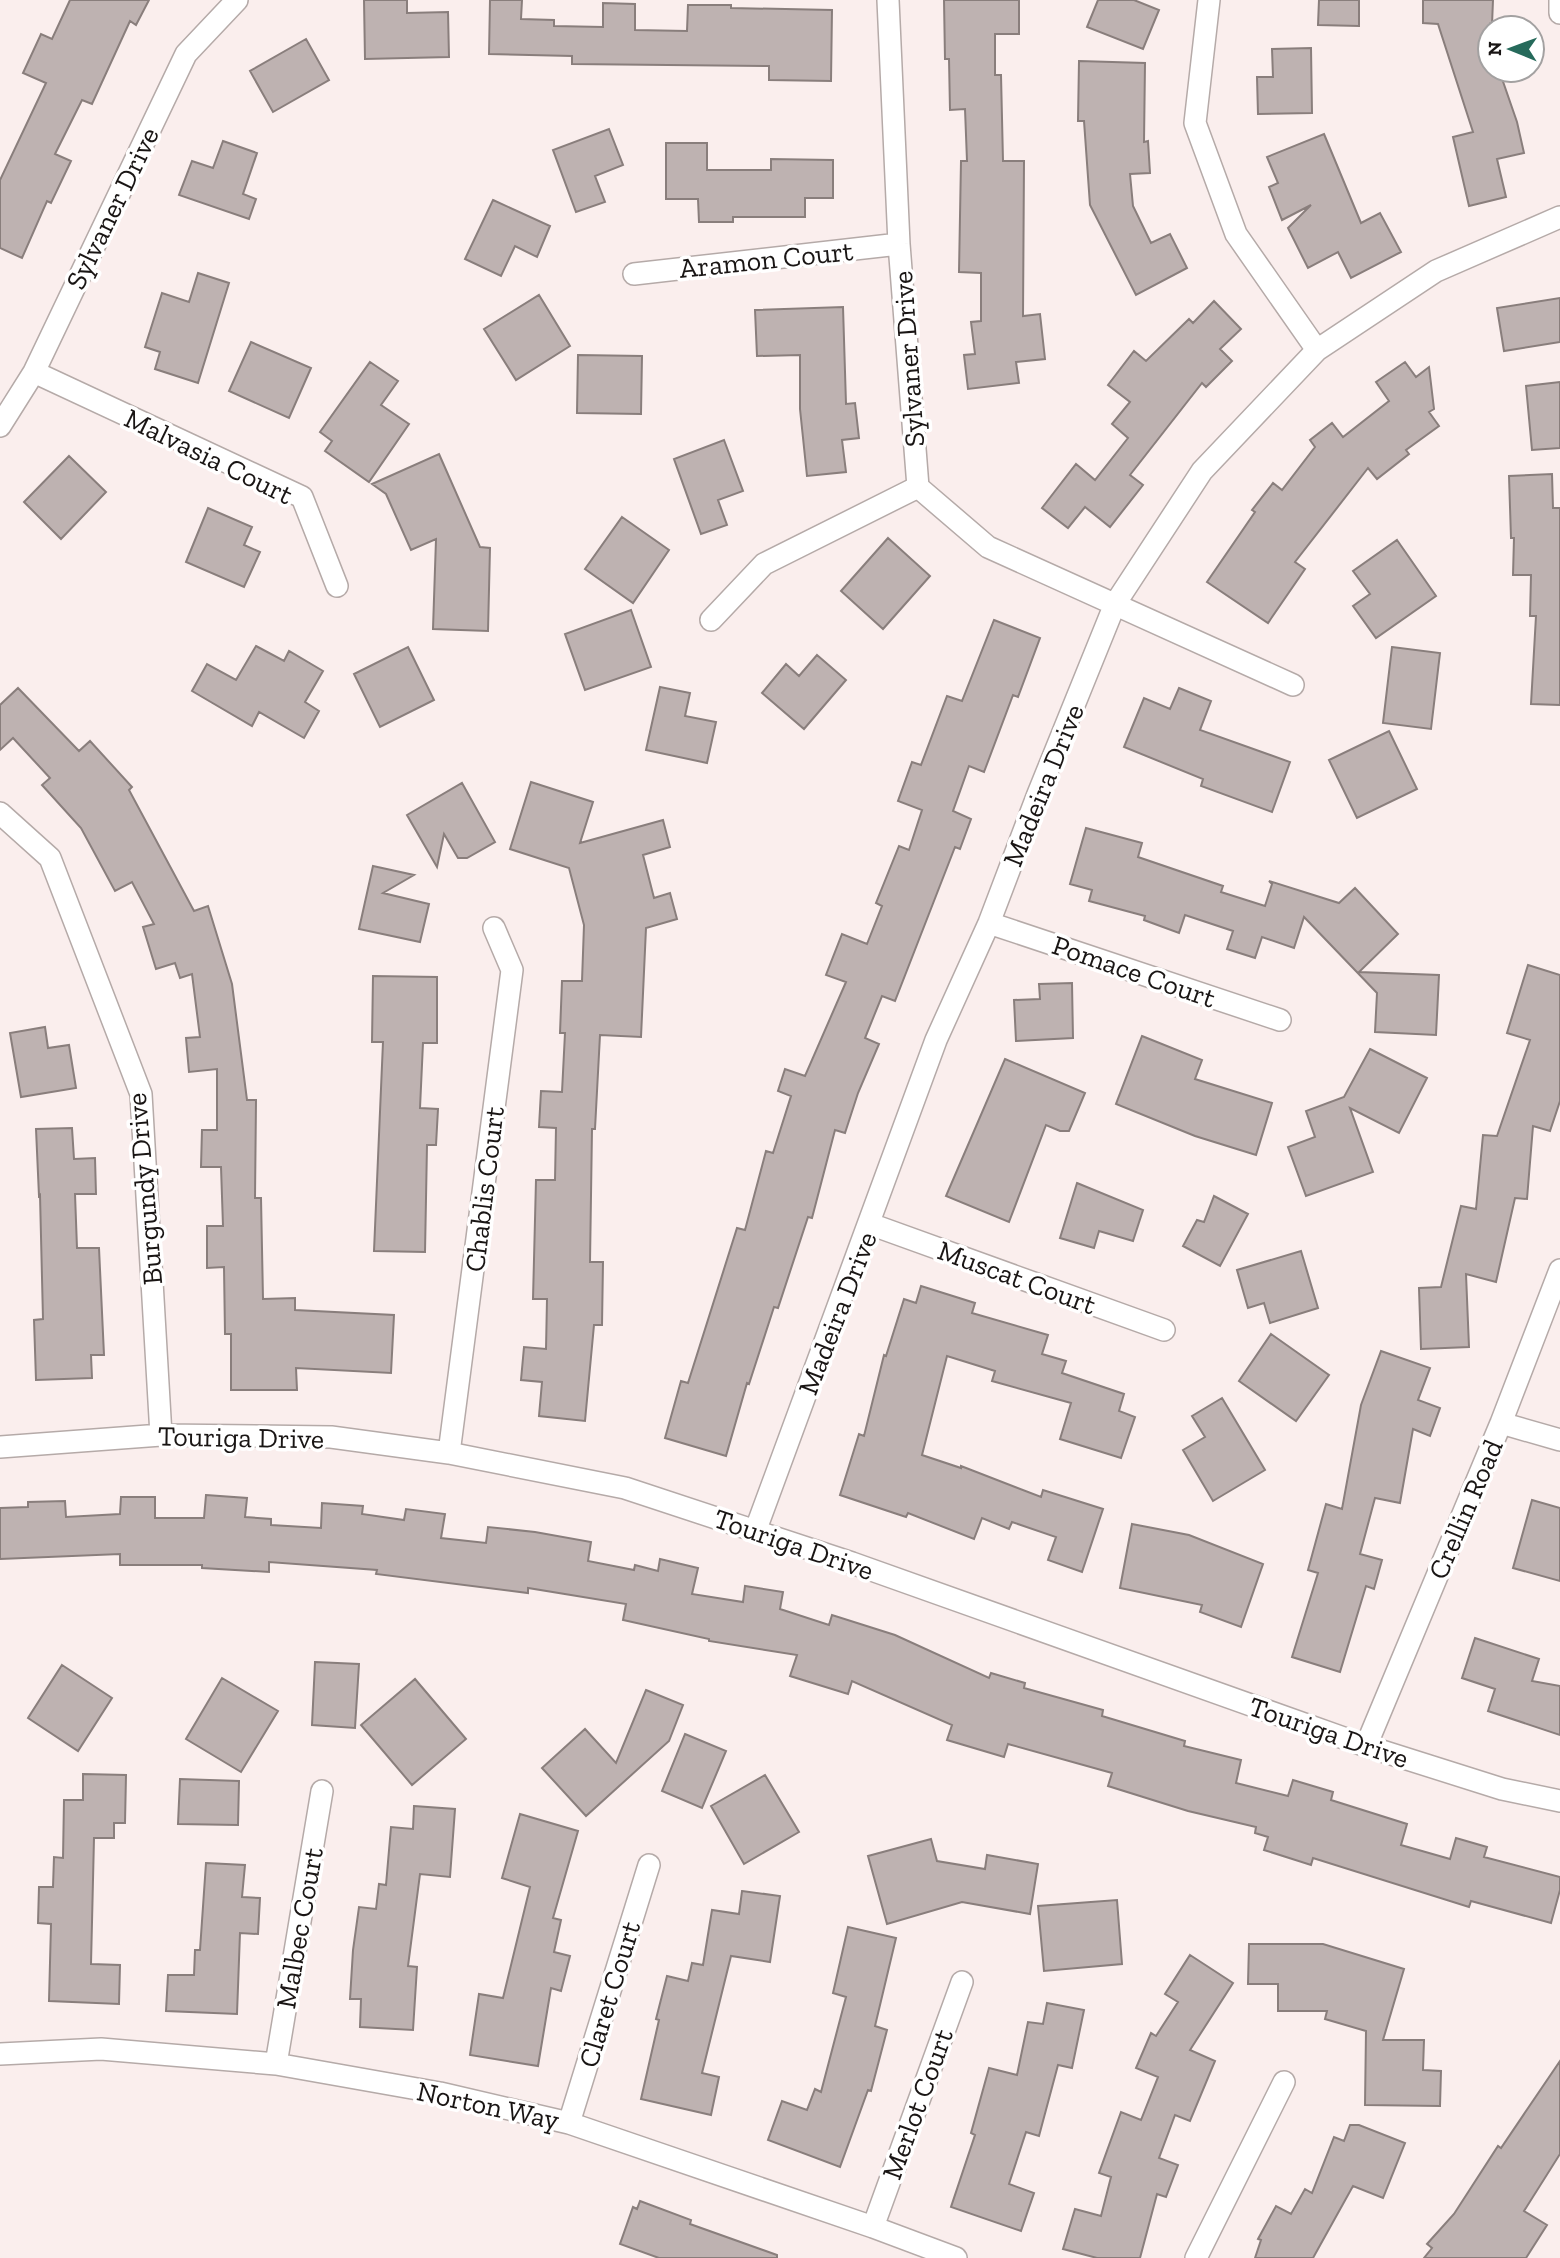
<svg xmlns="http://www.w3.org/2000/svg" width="1560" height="2258" font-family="'Zilla Slab',serif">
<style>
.building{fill:#beb2b1;stroke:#897e7c;stroke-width:2}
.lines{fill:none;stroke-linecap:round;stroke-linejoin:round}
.street-casing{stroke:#b5aaa8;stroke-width:24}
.street{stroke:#fff;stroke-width:21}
.labels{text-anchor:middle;stroke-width:7;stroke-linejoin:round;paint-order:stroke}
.street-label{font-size:28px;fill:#191514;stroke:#fff}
</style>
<rect width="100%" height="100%" fill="#faeeed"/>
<!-- building -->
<path class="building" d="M 70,0 L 149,0 L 136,25 L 130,21 L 92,104 L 82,100 L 55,154 L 71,161 L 51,203 L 47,201 L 22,258 L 0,248 L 0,180 L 46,83 L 23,73 L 41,34 L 52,39 Z
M 364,0 L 407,0 L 407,13 L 448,12 L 449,57 L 365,59 Z
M 490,0 L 522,0 L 521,19 L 554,20 L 554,26 L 603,27 L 603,3 L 635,4 L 635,30 L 687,31 L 688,5 L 731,5 L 731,8 L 832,10 L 831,81 L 769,80 L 769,66 L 572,64 L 572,56 L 489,54 Z
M 944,0 L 1019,0 L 1019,34 L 995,34 L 995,75 L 1001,75 L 1003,161 L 1024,161 L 1023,316 L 1040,314 L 1045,359 L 1016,362 L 1019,383 L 968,389 L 964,355 L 975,354 L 971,322 L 981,321 L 981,273 L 959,272 L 961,161 L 967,161 L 965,109 L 950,110 L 949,59 L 945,59 Z
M 1098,0 L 1134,0 L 1159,10 L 1143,49 L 1087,27 Z
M 1319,0 L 1359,0 L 1359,26 L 1318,25 Z
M 1423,0 L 1493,0 L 1492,25 L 1490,24 L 1490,70 L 1499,70 L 1517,122 L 1524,153 L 1497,159 L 1506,197 L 1469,206 L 1453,137 L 1473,132 L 1438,24 L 1423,23 Z
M 306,39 L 329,80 L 273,112 L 250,71 Z
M 1311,48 L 1312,113 L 1258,114 L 1257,77 L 1273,77 L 1272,49 Z
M 1079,61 L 1145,63 L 1144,142 L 1148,141 L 1150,173 L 1130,174 L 1133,206 L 1151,243 L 1170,234 L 1187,268 L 1136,295 L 1090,205 L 1084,121 L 1078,121 Z
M 609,129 L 623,165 L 595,176 L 605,202 L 576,212 L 553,150 Z
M 1324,134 L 1361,223 L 1380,213 L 1401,252 L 1351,278 L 1338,252 L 1308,268 L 1288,228 L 1311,205 L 1282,220 L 1269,187 L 1278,183 L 1267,157 Z
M 223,141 L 257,153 L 243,194 L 256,199 L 249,219 L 179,195 L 192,161 L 213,168 Z
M 666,143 L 707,143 L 707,170 L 771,170 L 771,159 L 833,160 L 833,198 L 805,198 L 805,217 L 733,217 L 733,222 L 699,222 L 698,199 L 666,199 Z
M 493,200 L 550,226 L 537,257 L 515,246 L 501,276 L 465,259 Z
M 198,273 L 229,283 L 198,383 L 155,369 L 160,352 L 145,347 L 162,293 L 189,302 Z
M 539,295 L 570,346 L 516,380 L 484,329 Z
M 1560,298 L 1560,342 L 1504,351 L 1497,308 Z
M 1214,301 L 1241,329 L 1220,349 L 1232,361 L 1206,387 L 1202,383 L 1130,475 L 1143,485 L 1110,527 L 1085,507 L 1068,528 L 1042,508 L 1076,464 L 1095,480 L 1128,438 L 1112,424 L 1130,402 L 1108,385 L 1134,351 L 1146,361 L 1189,319 L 1193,323 Z
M 843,307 L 846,404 L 855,403 L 859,438 L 842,440 L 846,472 L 807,476 L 800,409 L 800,355 L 757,356 L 755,310 Z
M 251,342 L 311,368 L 289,418 L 229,391 Z
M 578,355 L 642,356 L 641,414 L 577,413 Z
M 370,362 L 398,381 L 381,405 L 409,424 L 369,482 L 325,451 L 332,441 L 320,432 Z
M 1405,362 L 1416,377 L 1429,367 L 1434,409 L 1429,412 L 1439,426 L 1406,450 L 1409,454 L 1377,479 L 1368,468 L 1295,562 L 1305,569 L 1268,623 L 1207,582 L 1255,512 L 1252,510 L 1273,483 L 1282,490 L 1315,447 L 1310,440 L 1332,423 L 1343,437 L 1389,401 L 1376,382 Z
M 1560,382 L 1560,448 L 1532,450 L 1526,386 Z
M 724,440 L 743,491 L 718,500 L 727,525 L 701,534 L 674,459 Z
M 439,454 L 480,547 L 490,548 L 488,631 L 433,629 L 436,539 L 411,550 L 386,494 L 372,484 Z
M 69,456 L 106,492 L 61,539 L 24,502 Z
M 1552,474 L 1553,508 L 1560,508 L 1560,705 L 1531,704 L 1536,616 L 1530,616 L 1531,575 L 1513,575 L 1514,538 L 1511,538 L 1509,476 Z
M 208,508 L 252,527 L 244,545 L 260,552 L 244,587 L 186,562 Z
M 622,517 L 669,550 L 633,603 L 585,569 Z
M 888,538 L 930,576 L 883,629 L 841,591 Z
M 1397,540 L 1436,596 L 1376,638 L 1353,606 L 1370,594 L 1353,571 Z
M 631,610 L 651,667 L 585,690 L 565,634 Z
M 994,620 L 1040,638 L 1018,697 L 1013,695 L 984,772 L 969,766 L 953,811 L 971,819 L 960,849 L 955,847 L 895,1001 L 882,996 L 865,1038 L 879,1044 L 858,1093 L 845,1133 L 835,1130 L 812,1218 L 808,1217 L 778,1308 L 774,1307 L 749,1384 L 747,1383 L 726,1456 L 665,1438 L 681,1381 L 688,1383 L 737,1228 L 745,1230 L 766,1151 L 773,1153 L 791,1096 L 778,1091 L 785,1069 L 805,1076 L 846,982 L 826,975 L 842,934 L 867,944 L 882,906 L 876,903 L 899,846 L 909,850 L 922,810 L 898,801 L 912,762 L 921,765 L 947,696 L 962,701 Z
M 256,646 L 284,661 L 289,651 L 323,671 L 305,702 L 319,711 L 304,738 L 259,712 L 252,726 L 192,691 L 207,664 L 236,680 Z
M 408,647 L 434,700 L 380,727 L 354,674 Z
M 1392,647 L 1440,653 L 1431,729 L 1383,723 Z
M 817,655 L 846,680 L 804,729 L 762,693 L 786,664 L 799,676 Z
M 660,687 L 690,693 L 685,716 L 716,722 L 707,763 L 646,750 Z
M 18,688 L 79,751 L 90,741 L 132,787 L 129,790 L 194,911 L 208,906 L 232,984 L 247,1100 L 256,1100 L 255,1198 L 261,1198 L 263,1299 L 295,1298 L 295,1310 L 394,1315 L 391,1373 L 296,1368 L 297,1390 L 231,1390 L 231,1334 L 225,1334 L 224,1267 L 207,1268 L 207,1226 L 223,1226 L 221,1167 L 201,1167 L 202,1130 L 217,1130 L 217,1069 L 189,1072 L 186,1038 L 200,1037 L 192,974 L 180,978 L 175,963 L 156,969 L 143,927 L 154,924 L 132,882 L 115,891 L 81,828 L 42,785 L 50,778 L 13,738 L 0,750 L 0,705 Z
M 1179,688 L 1211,701 L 1200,730 L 1290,762 L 1272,812 L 1201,786 L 1203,779 L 1124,747 L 1144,698 L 1170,709 Z
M 1389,731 L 1417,789 L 1357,818 L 1329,760 Z
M 531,782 L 593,802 L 580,843 L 663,820 L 670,847 L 643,855 L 654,898 L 670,893 L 677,919 L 646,928 L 641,1037 L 600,1035 L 595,1129 L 592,1129 L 590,1262 L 603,1262 L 602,1325 L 594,1325 L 585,1421 L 539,1416 L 542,1382 L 521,1380 L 524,1347 L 546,1349 L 547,1299 L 533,1299 L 536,1180 L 555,1180 L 556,1128 L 539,1127 L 541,1091 L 562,1092 L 565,1033 L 560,1033 L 562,981 L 582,981 L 584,925 L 569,868 L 510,849 Z
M 462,783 L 495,842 L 467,858 L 458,858 L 444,834 L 437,867 L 407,815 Z
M 1086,828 L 1142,843 L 1138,857 L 1223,886 L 1221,892 L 1265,906 L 1272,884 L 1269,881 L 1339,903 L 1355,888 L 1398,934 L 1359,972 L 1439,975 L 1436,1035 L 1375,1032 L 1377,993 L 1304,917 L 1294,948 L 1262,937 L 1255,958 L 1227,949 L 1233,931 L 1185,915 L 1179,933 L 1144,920 L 1145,916 L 1089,901 L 1092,890 L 1070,884 Z
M 373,866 L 414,875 L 383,893 L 429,904 L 420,942 L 359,929 Z
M 1528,965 L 1560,975 L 1560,1101 L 1550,1131 L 1533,1126 L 1527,1199 L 1515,1198 L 1496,1282 L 1466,1274 L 1469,1347 L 1421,1349 L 1419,1288 L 1441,1287 L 1461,1206 L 1476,1209 L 1483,1135 L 1497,1136 L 1530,1040 L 1507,1033 Z
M 373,976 L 437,977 L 437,1043 L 423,1043 L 420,1108 L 438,1109 L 436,1145 L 427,1145 L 425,1252 L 374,1251 L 383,1042 L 372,1042 Z
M 1072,983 L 1073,1038 L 1016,1041 L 1014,1000 L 1040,999 L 1039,984 Z
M 45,1027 L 48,1048 L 69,1045 L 76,1088 L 21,1097 L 10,1033 Z
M 1142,1036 L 1202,1060 L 1195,1079 L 1272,1103 L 1256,1155 L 1195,1136 L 1116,1104 Z
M 1370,1049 L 1427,1078 L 1399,1133 L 1350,1108 L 1373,1172 L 1306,1196 L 1288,1147 L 1315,1137 L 1306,1111 L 1344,1097 Z
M 1005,1059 L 1085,1093 L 1069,1131 L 1060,1131 L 1046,1125 L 1009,1222 L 946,1196 Z
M 72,1128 L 74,1159 L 95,1158 L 96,1194 L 75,1194 L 77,1248 L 99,1248 L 104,1355 L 91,1355 L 92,1378 L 36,1380 L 34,1320 L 43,1319 L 40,1195 L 39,1196 L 36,1129 Z
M 1077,1183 L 1143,1210 L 1133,1241 L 1099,1231 L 1094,1248 L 1060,1238 Z
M 1214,1196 L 1248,1214 L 1220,1266 L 1183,1246 L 1197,1220 L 1204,1222 Z
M 1301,1251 L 1318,1308 L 1270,1323 L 1264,1303 L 1248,1308 L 1237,1270 Z
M 921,1286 L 975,1303 L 972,1313 L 1048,1335 L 1042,1354 L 1066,1361 L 1062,1373 L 1124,1394 L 1119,1411 L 1135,1417 L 1121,1458 L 1060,1439 L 1071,1403 L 992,1381 L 995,1371 L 947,1356 L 922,1455 L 961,1468 L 961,1466 L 1041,1497 L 1043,1490 L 1103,1509 L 1082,1572 L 1048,1560 L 1056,1537 L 1012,1522 L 1009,1529 L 982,1518 L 974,1539 L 908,1513 L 906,1517 L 840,1495 L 859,1434 L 864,1436 L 884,1355 L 886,1356 L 904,1299 L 916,1303 Z
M 1271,1334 L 1329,1375 L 1296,1421 L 1239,1381 Z
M 1381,1351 L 1430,1368 L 1418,1400 L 1440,1408 L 1430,1436 L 1413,1429 L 1400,1503 L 1375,1498 L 1360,1554 L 1382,1560 L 1374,1589 L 1366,1586 L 1340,1672 L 1292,1657 L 1318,1573 L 1308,1570 L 1326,1504 L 1342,1509 L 1361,1405 Z
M 1222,1398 L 1265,1470 L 1213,1501 L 1183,1450 L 1205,1437 L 1192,1416 Z
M 206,1495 L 247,1498 L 245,1517 L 271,1519 L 271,1525 L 321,1528 L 322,1503 L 363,1506 L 362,1514 L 404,1520 L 406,1509 L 445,1514 L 441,1538 L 486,1543 L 488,1527 L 535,1532 L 591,1542 L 588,1561 L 634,1570 L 635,1565 L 658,1571 L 660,1559 L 698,1568 L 692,1594 L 743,1602 L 745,1586 L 783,1592 L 780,1609 L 829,1625 L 832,1615 L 895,1635 L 989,1678 L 991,1673 L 1025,1683 L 1024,1688 L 1103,1710 L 1102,1716 L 1185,1741 L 1184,1746 L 1241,1760 L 1236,1783 L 1288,1796 L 1293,1780 L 1333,1792 L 1331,1800 L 1407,1824 L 1401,1845 L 1450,1859 L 1456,1838 L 1487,1847 L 1484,1857 L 1560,1877 L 1560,1890 L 1551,1923 L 1471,1901 L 1469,1907 L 1313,1858 L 1311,1865 L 1264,1850 L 1268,1837 L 1255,1833 L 1256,1827 L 1188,1811 L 1108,1786 L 1112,1773 L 1008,1744 L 1004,1757 L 947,1740 L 952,1725 L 852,1681 L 848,1694 L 790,1676 L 797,1655 L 709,1641 L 709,1639 L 623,1620 L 626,1604 L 528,1588 L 528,1593 L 376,1574 L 377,1570 L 269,1562 L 269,1572 L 202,1568 L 202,1565 L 120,1565 L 120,1554 L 0,1559 L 0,1508 L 28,1507 L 28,1502 L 65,1501 L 66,1517 L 120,1514 L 121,1497 L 155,1497 L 155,1518 L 204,1518 Z
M 1532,1500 L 1560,1508 L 1560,1581 L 1513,1568 Z
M 1132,1524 L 1189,1535 L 1263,1564 L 1241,1627 L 1200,1612 L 1202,1605 L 1120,1588 Z
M 1475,1638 L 1539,1659 L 1532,1681 L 1560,1686 L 1560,1735 L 1488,1711 L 1495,1689 L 1462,1678 Z
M 315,1662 L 359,1664 L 355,1728 L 312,1725 Z
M 62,1665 L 112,1698 L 78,1751 L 28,1718 Z
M 222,1678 L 278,1711 L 241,1772 L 186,1739 Z
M 415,1679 L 466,1739 L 412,1785 L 361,1725 Z
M 646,1690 L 683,1705 L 669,1741 L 586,1816 L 542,1768 L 585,1729 L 616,1763 Z
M 685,1734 L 726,1751 L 702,1808 L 662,1791 Z
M 83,1774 L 126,1775 L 125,1823 L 114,1823 L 114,1838 L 94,1838 L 91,1964 L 120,1965 L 119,2004 L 49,2001 L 51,1924 L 38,1923 L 39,1887 L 53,1887 L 54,1857 L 63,1858 L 64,1800 L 83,1800 Z
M 765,1775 L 799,1832 L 744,1864 L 711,1806 Z
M 180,1779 L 239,1781 L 238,1825 L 178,1824 Z
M 414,1806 L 455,1809 L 450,1877 L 420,1874 L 408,1966 L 417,1967 L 413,2030 L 360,2027 L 361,1999 L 350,1999 L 353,1950 L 359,1907 L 376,1909 L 379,1884 L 386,1885 L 391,1827 L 413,1829 Z
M 520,1814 L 578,1831 L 553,1918 L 561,1920 L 554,1952 L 570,1956 L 561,1991 L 551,1988 L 538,2066 L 470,2055 L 479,1994 L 503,1998 L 530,1887 L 502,1878 Z
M 931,1839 L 937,1861 L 985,1869 L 987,1855 L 1038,1864 L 1030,1914 L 962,1902 L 887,1924 L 868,1856 Z
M 206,1863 L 245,1865 L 242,1897 L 260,1898 L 258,1934 L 240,1933 L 237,2014 L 166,2011 L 168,1975 L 194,1975 L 195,1950 L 200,1950 Z
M 742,1891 L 780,1896 L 770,1962 L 731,1956 L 702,2073 L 719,2077 L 711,2115 L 641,2099 L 659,2020 L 656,2019 L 667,1976 L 688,1981 L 692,1963 L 703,1965 L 712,1910 L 739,1914 Z
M 1117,1900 L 1122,1964 L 1044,1971 L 1038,1906 Z
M 848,1927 L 896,1938 L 875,2026 L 887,2030 L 871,2091 L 868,2090 L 840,2167 L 768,2140 L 782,2101 L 807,2110 L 815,2089 L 821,2092 L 846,1997 L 833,1993 Z
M 1249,1944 L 1323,1944 L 1404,1969 L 1383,2040 L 1424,2040 L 1423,2070 L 1441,2071 L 1440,2106 L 1365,2105 L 1366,2031 L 1325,2019 L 1327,2011 L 1278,2011 L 1278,1984 L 1248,1984 Z
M 1190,1955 L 1233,1983 L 1190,2050 L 1215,2061 L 1190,2121 L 1175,2115 L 1159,2158 L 1178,2165 L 1166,2197 L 1157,2194 L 1140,2258 L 1097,2258 L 1063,2249 L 1075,2209 L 1101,2216 L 1111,2177 L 1099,2173 L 1121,2112 L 1141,2120 L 1158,2077 L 1136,2068 L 1151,2033 L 1156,2036 L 1178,2002 L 1165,1994 Z
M 1047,2003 L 1084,2010 L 1072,2068 L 1058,2065 L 1039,2136 L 1026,2132 L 1009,2184 L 1034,2193 L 1021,2231 L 951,2207 L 975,2135 L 971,2133 L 989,2068 L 1017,2075 L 1028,2022 L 1043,2024 Z
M 1560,2061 L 1560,2154 L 1524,2211 L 1547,2225 L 1526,2258 L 1424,2258 L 1432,2248 L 1427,2244 L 1454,2214 L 1498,2146 L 1501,2148 Z
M 1350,2125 L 1359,2125 L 1405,2143 L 1383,2198 L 1353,2186 L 1313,2258 L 1255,2258 L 1261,2240 L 1258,2239 L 1276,2206 L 1291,2214 L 1305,2189 L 1312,2193 L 1334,2137 L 1344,2141 Z
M 640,2201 L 691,2220 L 690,2224 L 777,2255 L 777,2258 L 659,2258 L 620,2244 L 633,2207 L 637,2209 Z"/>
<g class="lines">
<defs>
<path id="street" d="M 888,0 L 899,244 L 918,487 L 988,547 L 1293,685
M 1209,0 L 1195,123 L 1236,234 L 1317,350
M 1560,0 L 1560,13
M 634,274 L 899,244
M 34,372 L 302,497 L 337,586
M 0,426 L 34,372 L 186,54 L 237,0
M 711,620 L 764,564 L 918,487
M 0,813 L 50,858 L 141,1094 L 161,1435
M 989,923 L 1280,1020
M 870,1224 L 1164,1330
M 1501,1423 L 1560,1440
M 0,1447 L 161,1435 L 331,1437 L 449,1453 L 625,1488 L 852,1563 L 1366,1746 L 1502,1789 L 1560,1801
M 449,1453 L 512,970 L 494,928
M 756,1529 L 936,1040 L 989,923 L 1038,794 L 1115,604 L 1202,471 L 1317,350 L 1436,271 L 1560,217
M 1366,1746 L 1501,1423 L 1560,1270
M 0,2054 L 101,2049 L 276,2064 L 440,2093 L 569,2123 L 873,2227 L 956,2258
M 276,2064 L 322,1791
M 569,2123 L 649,1865
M 873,2227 L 962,1982
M 1196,2258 L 1284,2082"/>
</defs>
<!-- street casing -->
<use href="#street" class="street-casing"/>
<!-- street -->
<use href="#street" class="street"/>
</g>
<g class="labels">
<!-- street labels -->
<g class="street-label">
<text transform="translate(112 208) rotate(-64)" y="10">Sylvaner Drive</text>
<text transform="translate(766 259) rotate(-6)" y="10">Aramon Court</text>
<text transform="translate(908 359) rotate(-94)" y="10">Sylvaner Drive</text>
<text transform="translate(209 456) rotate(26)" y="10">Malvasia Court</text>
<text transform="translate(1043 785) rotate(-68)" y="10">Madeira Drive</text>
<text transform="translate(1134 971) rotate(19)" y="10">Pomace Court</text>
<text transform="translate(144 1189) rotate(-95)" y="10">Burgundy Drive</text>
<text transform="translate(484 1189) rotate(-83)" y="10">Chablis Court</text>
<text transform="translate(1017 1277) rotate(20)" y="10">Muscat Court</text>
<text transform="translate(837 1313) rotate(-69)" y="10">Madeira Drive</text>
<text transform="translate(241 1437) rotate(1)" y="10">Touriga Drive</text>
<text transform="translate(1465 1509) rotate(-67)" y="10">Crellin Road</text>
<text transform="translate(794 1544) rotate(19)" y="10">Touriga Drive</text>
<text transform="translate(1329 1732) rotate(19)" y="10">Touriga Drive</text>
<text transform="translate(299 1928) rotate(-80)" y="10">Malbec Court</text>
<text transform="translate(609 1994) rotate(-73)" y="10">Claret Court</text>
<text transform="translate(917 2104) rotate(-70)" y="10">Merlot Court</text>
<text transform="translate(488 2105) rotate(12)" y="10">Norton Way</text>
</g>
</g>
<!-- north arrow -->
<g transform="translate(1511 49) rotate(271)"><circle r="33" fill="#ffffff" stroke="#a3a1a1" stroke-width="2"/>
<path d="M0-5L12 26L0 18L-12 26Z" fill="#266a5b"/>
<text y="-10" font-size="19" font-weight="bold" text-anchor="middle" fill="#191514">N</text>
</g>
</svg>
